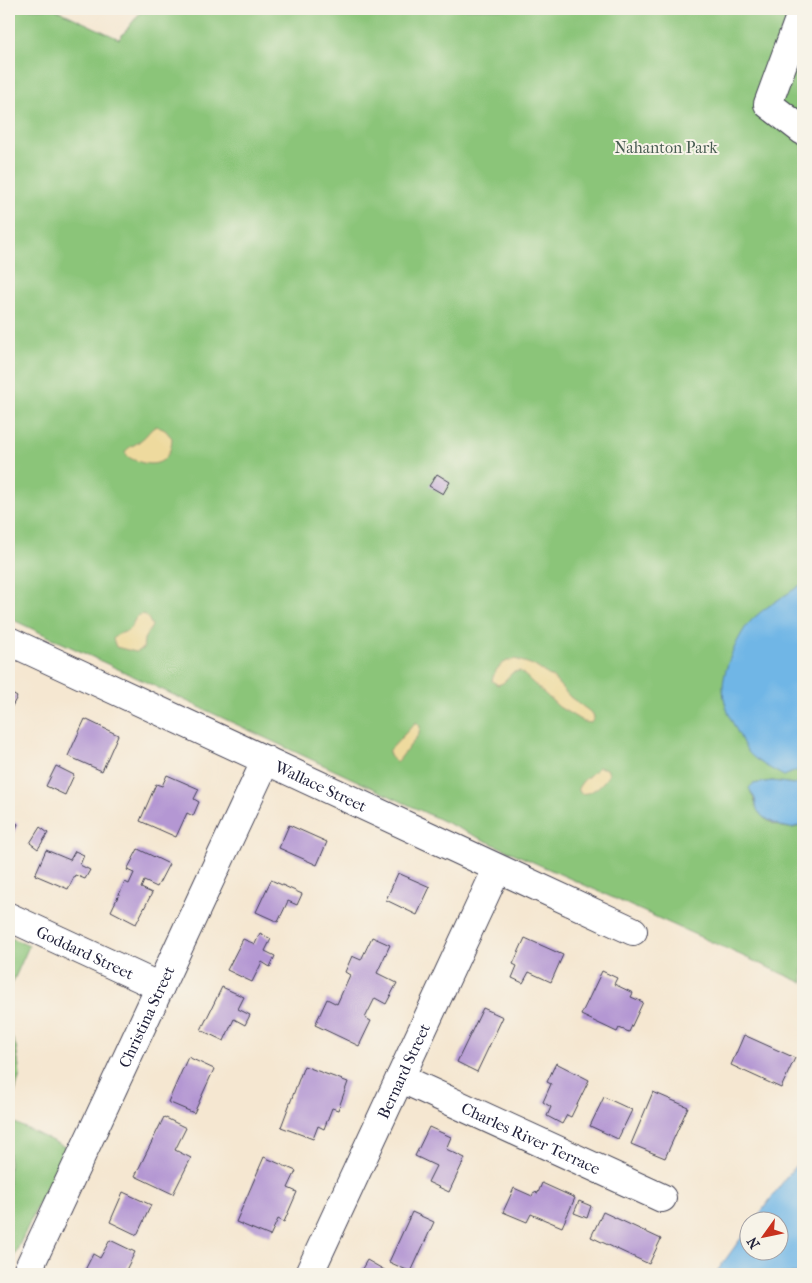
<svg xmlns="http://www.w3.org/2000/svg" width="812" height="1283" font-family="'IM FELL French Canon',serif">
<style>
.green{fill:#8bc579;stroke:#56745a}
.sand{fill:#eeda9e;stroke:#887e6c}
.water{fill:#6fb6e6;stroke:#486c90}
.building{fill:#b497d3}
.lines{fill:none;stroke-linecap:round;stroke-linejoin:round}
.minor-casing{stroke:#424052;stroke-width:30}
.minor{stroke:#fff;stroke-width:28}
.labels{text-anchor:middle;stroke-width:4;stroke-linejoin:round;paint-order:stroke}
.park-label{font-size:16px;fill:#475b51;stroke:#f7f3e8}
.street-label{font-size:16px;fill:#22223b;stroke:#f7f3e8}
</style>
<rect width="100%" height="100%" fill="#f7f3e8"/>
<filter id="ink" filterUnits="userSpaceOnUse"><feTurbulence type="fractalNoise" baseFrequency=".02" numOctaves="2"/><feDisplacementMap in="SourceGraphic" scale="10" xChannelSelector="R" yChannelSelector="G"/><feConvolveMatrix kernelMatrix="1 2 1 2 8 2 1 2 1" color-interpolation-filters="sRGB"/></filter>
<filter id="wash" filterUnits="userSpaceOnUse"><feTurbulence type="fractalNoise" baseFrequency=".0096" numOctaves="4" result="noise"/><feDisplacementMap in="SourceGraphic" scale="20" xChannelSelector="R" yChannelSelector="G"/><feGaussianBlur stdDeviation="1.12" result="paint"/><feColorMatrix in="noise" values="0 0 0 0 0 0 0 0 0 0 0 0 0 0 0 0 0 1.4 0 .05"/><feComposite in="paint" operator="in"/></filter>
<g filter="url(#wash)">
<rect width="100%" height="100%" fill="#f5e7d1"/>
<!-- green -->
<path class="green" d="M 9,9 L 55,9 L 119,39 L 143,9 L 803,9 L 803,782 L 794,784 L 772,781 L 753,784 L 751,793 C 755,799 755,806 759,812 C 764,821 780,828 791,828 C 795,828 799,826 803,825 L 803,983 L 475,836 L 9,618 Z
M 9,937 L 29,946 L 9,991 Z
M 9,1031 L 16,1046 L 20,1074 L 9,1115 Z
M 9,1120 L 65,1147 L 9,1267 Z"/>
<!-- sand -->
<path class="sand" d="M 156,426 L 165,430 L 172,438 C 171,460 158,469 137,461 C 132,459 128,458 125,452 C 129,446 136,445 141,440 C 147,436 150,429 156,426 Z
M 143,614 L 148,618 L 152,626 L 144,639 L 143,649 L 136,652 L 116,647 L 113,639 C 117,633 121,634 127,631 C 135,626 132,616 143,614 Z
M 515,659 L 533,665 L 553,678 L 570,697 L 593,714 L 594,718 L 591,723 L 584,722 L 559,707 L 520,671 L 513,672 L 503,683 L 498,685 L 492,681 C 494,669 504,660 515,659 Z
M 416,722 L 420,726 L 419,734 L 399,760 L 397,762 C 392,759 390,757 389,751 Z
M 599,767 L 607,769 L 609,774 C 604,783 591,796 580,793 L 578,788 L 583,781 Z"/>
<!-- water -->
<path class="water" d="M 803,583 L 803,768 L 784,776 C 772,769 758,763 749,753 C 744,747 742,740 738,733 C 731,720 724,706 723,690 C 722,672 737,638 748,624 C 764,606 785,597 803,583 Z
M 772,781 L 794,784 L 803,782 L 803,825 L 791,828 L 780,826 L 763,817 L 757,810 L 755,799 L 749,788 L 753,784 Z
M 803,1156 L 803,1274 L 715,1274 L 749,1227 L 750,1250 L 780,1250 L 780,1220 L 755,1220 L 788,1175 Z"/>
<g id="blocks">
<!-- building -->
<path class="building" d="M 437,474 L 450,482 L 443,494 L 429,486 Z
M 9,692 L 17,697 L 9,712 Z
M 85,719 L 118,735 L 102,771 L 68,756 Z
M 56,766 L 74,775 L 65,795 L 46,786 Z
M 167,775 L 199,789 L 194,799 L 199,802 L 193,816 L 187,813 L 176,837 L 140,821 L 156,784 L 162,786 Z
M 12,821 L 18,824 L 9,843 L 9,828 Z
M 289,825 L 327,842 L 317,865 L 279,848 Z
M 40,827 L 48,833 L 38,849 L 30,843 Z
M 138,849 L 169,864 L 157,887 L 144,881 L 141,888 L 152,893 L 136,924 L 111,911 L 125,882 L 129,884 L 134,873 L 127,870 Z
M 46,850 L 70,860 L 75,851 L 84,855 L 80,865 L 90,870 L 85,879 L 75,875 L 68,889 L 35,875 Z
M 398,873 L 430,887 L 417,915 L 386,900 Z
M 271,880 L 302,894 L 297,905 L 288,901 L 278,922 L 256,912 Z
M 260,933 L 271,939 L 265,951 L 275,956 L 270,967 L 262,962 L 252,982 L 227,970 L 243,939 L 255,944 Z
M 372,937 L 390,945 L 377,973 L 397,983 L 386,1004 L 375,998 L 365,1018 L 371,1021 L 359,1046 L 315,1025 L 327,999 L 337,1004 L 350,975 L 345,972 L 352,956 L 361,960 Z
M 525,938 L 563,955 L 551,982 L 529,972 L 523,983 L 512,978 L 517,966 L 513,964 Z
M 602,971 L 617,978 L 614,984 L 633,993 L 631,997 L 643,1002 L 629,1032 L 619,1028 L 617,1032 L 581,1015 Z
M 222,987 L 244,997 L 238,1009 L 250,1015 L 245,1025 L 234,1019 L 224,1041 L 201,1030 Z
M 483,1008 L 503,1017 L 477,1072 L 457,1062 Z
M 744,1035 L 795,1058 L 781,1088 L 731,1065 Z
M 188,1057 L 214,1069 L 194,1113 L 168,1102 Z
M 556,1063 L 589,1080 L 571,1117 L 567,1115 L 562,1124 L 547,1116 L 551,1107 L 543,1102 L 551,1084 L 547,1082 Z
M 304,1066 L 348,1082 L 338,1110 L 332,1108 L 324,1129 L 318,1126 L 313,1139 L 281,1127 Z
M 653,1092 L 688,1107 L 665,1158 L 631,1144 Z
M 604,1097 L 632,1110 L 618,1139 L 590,1126 Z
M 164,1117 L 186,1128 L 175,1150 L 191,1158 L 173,1194 L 135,1176 Z
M 429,1127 L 451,1137 L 446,1149 L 465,1158 L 449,1192 L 428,1182 L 436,1166 L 415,1156 Z
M 264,1157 L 296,1171 L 288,1188 L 297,1192 L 284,1222 L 278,1219 L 270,1236 L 236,1222 Z
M 542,1183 L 575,1198 L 562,1227 L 531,1214 L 527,1222 L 503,1212 L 514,1188 L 532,1196 L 534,1192 L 538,1193 Z
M 123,1192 L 151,1205 L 137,1235 L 110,1222 Z
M 579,1201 L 591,1206 L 587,1218 L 574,1213 Z
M 412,1212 L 434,1222 L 411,1272 L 389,1262 Z
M 603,1212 L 661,1239 L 649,1264 L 591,1237 Z
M 110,1240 L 135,1252 L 124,1274 L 83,1274 L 93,1254 L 100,1258 Z
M 367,1260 L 388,1272 L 387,1274 L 359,1274 Z"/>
</g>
</g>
<g filter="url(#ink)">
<use href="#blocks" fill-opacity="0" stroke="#424052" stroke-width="1"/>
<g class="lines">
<defs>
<g id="minor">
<path d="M 803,11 L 798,22 L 768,104 L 803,131"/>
<path id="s1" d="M 9,641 L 633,931"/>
<path id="s2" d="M 9,917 L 160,987"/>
<path id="s3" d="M 400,1078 L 662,1198"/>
<path id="s4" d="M 26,1274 L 266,760"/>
<path id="s5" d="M 309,1274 L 497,869"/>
</g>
</defs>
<!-- minor casing -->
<use href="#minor" class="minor-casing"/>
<!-- minor -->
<use href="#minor" class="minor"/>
</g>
</g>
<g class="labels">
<!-- park labels -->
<g class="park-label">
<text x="666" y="153">Nahanton Park</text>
</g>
<!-- street labels -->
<g class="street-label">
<text dy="6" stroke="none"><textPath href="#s1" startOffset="344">Wallace Street</textPath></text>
<text dy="6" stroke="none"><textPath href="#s2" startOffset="84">Goddard Street</textPath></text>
<text dy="6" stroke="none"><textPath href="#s4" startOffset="284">Christina Street</textPath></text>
<text dy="6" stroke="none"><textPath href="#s5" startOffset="224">Bernard Street</textPath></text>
<text dy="6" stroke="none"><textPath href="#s3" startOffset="144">Charles River Terrace</textPath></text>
</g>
</g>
<!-- margin -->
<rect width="812" height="1283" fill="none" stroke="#f7f3e8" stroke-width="30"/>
<!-- north arrow -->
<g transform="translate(764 1236) rotate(237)"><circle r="24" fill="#f7f3e8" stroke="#a29fa3"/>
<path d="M0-4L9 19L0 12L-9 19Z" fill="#c8321e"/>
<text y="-8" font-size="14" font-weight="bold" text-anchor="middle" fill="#22223b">N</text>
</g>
</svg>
